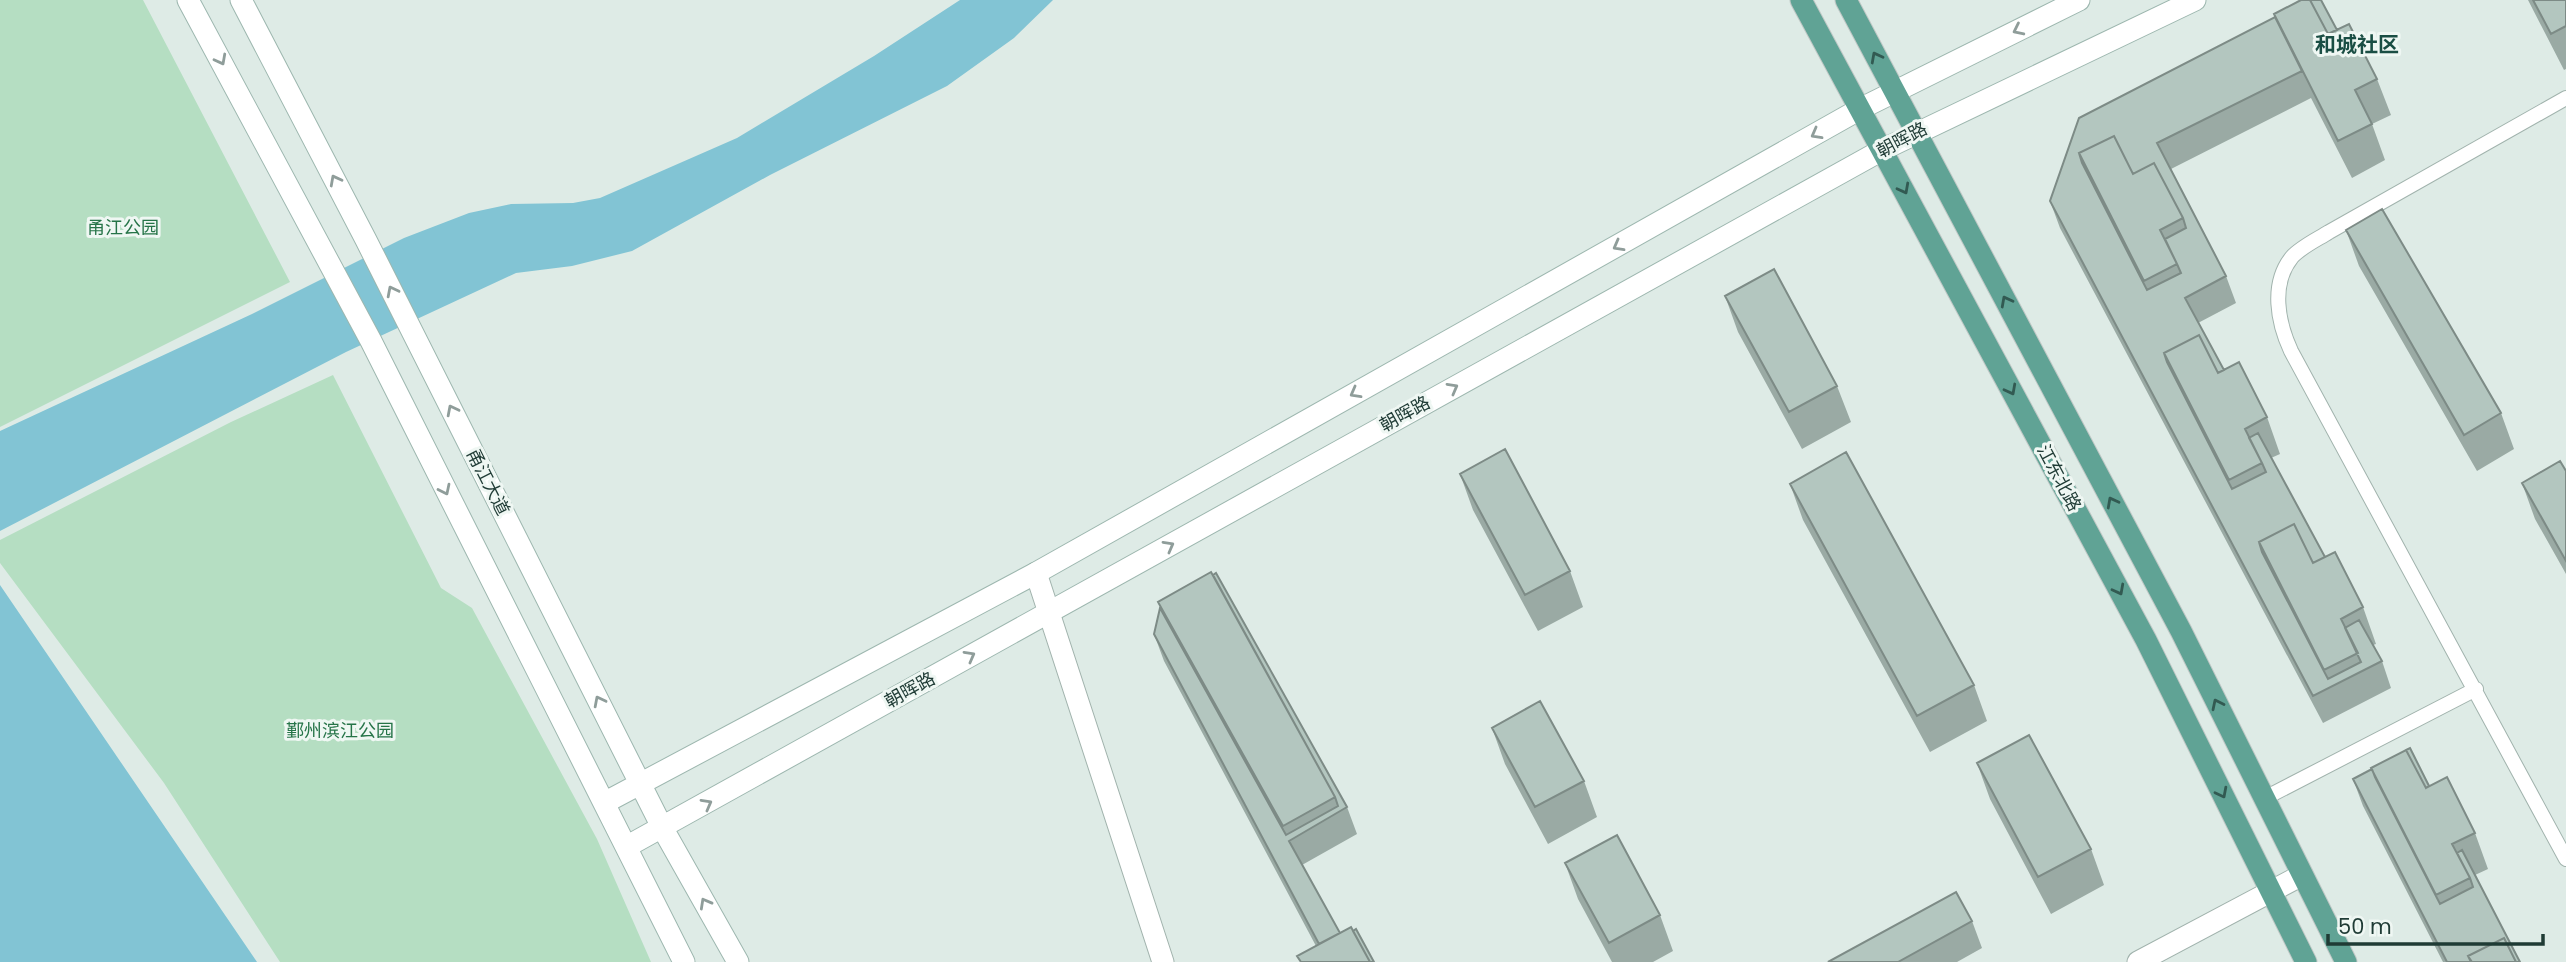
<svg xmlns="http://www.w3.org/2000/svg" width="2566" height="962" font-family="Poppins,'Noto Sans SC',sans-serif">
<style>
.green{fill:#b5dec2}
.water{fill:#82c4d4}
.lines{fill:none;stroke-linecap:round;stroke-linejoin:round}
.service-casing{stroke:#a1b3ad;stroke-width:16}
.minor-casing{stroke:#a1b3ad;stroke-width:23}
.secondary-casing{stroke:#9db7af;stroke-width:23}
.primary-casing{stroke:#c0c8c6;stroke-width:23}
.service{stroke:#fff;stroke-width:14}
.minor{stroke:#fff;stroke-width:21}
.secondary{stroke:#fff;stroke-width:21}
.primary{stroke:#60a395;stroke-width:21}
.wall{fill:#9aaaa4}
.building{fill:#b3c6bf;stroke:#7d8b86;stroke-width:2;fill-rule:evenodd}
.oneway{stroke:#8f9d9a}
.oneway2{stroke:#325a52}
.labels{text-anchor:middle;stroke-width:6;stroke-linejoin:round;paint-order:stroke}
.street-label{font-size:18px;fill:#1f3b35;stroke:#eff7f3}
.park-label{font-size:18px;fill:#267448;stroke:#eff7f3}
.quarter-label{font-size:21px;font-weight:bold;fill:#1a4e44;stroke:#eff7f3}
</style>
<rect width="100%" height="100%" fill="#deebe6"/>
<!-- green -->
<path class="green" d="M 0,0 L 143,0 L 290,282 L 0,427 Z
M 333,375 L 441,588 L 472,608 L 597,839 L 651,962 L 280,962 L 164,783 L 0,563 L 0,540 L 231,422 Z"/>
<!-- water -->
<path class="water" d="M 960,0 L 1053,0 L 1014,38 L 947,86 L 770,175 L 632,251 L 572,266 L 516,273 L 346,352 L 0,531 L 0,431 L 252,314 L 404,238 L 469,213 L 511,204 L 573,203 L 600,198 L 737,138 L 874,56 Z
M 0,585 L 257,962 L 0,962 Z"/>
<g class="lines">
<defs>
<path id="service" d="M 2566,98 L 2329,232 C 2318,239 2301,247 2292,257 C 2270,284 2278,323 2291,351 L 2566,859
M 2263,799 L 2476,689"/>
<path id="minor" d="M 1036,573 L 1163,962
M 2138,962 L 2302,875"/>
<path id="secondary" d="M 188,0 L 371,341 L 684,962
M 241,0 L 366,240 L 663,829 L 738,962
M 604,803 L 1036,573 L 1860,109 L 2079,0
M 626,847 L 1882,150 L 2195,0"/>
<path id="primary" d="M 1801,0 L 2146,640 L 2306,962
M 1846,0 L 2181,631 L 2346,962"/>
</defs>
<!-- service casing -->
<use href="#service" class="service-casing"/>
<!-- minor casing -->
<use href="#minor" class="minor-casing"/>
<!-- secondary casing -->
<use href="#secondary" class="secondary-casing"/>
<!-- primary casing -->
<use href="#primary" class="primary-casing"/>
<!-- service -->
<use href="#service" class="service"/>
<!-- minor -->
<use href="#minor" class="minor"/>
<!-- secondary -->
<use href="#secondary" class="secondary"/>
<!-- primary -->
<use href="#primary" class="primary"/>
</g>
<!-- wall -->
<path class="wall" d="M 2528,0 L 2566,0 L 2566,69 L 2564,70 Z
M 2275,17 L 2337,30 L 2377,79 L 2391,115 L 2372,124 L 2385,160 L 2352,178 L 2311,98 L 2171,169 L 2226,276 L 2236,303 L 2198,323 L 2224,370 L 2267,417 L 2280,454 L 2271,458 L 2325,557 L 2363,607 L 2376,644 L 2373,645 L 2382,661 L 2391,688 L 2323,723 L 2060,228 L 2050,201 L 2079,118 Z
M 2346,230 L 2501,413 L 2514,449 L 2477,471 L 2359,266 Z
M 1725,296 L 1837,386 L 1851,422 L 1802,449 L 1738,332 Z
M 2566,471 L 2566,574 L 2535,519 L 2522,483 Z
M 1460,474 L 1570,571 L 1583,607 L 1538,631 L 1473,510 Z
M 1790,484 L 1974,685 L 1987,721 L 1930,752 L 1803,520 Z
M 1158,602 L 1347,807 L 1357,834 L 1302,865 L 1340,933 L 1299,959 L 1316,946 L 1164,661 L 1154,634 L 1160,608 Z
M 1492,728 L 1584,781 L 1597,817 L 1548,844 L 1505,764 Z
M 1977,763 L 2091,849 L 2104,885 L 2051,914 L 1990,799 Z
M 2372,769 L 2429,786 L 2475,833 L 2488,869 L 2475,875 L 2520,962 L 2443,962 L 2363,806 L 2353,779 Z
M 1565,863 L 1660,915 L 1673,951 L 1653,962 L 1612,962 L 1578,899 Z
M 1972,921 L 1982,948 L 1957,962 L 1828,962 Z"/>
<!-- building -->
<path class="building" d="M 2301,0 L 2310,0 L 2328,34 L 2349,24 L 2377,79 L 2355,90 L 2372,124 L 2338,141 L 2274,14 Z
M 2310,0 L 2321,0 L 2337,30 L 2328,34 Z
M 2533,0 L 2566,0 L 2566,26 L 2551,34 Z
M 2275,17 L 2302,71 L 2157,143 L 2226,276 L 2185,298 L 2224,370 L 2218,373 L 2199,335 L 2164,353 L 2167,362 L 2232,489 L 2266,472 L 2262,463 L 2249,438 L 2258,433 L 2325,557 L 2313,563 L 2294,524 L 2259,542 L 2262,552 L 2328,679 L 2361,662 L 2345,628 L 2359,620 L 2382,661 L 2313,696 L 2050,201 L 2079,118 ZM 2114,136 L 2133,174 L 2154,163 L 2183,218 L 2186,228 L 2165,239 L 2177,264 L 2181,273 L 2147,290 L 2082,163 L 2079,153 Z
M 2114,136 L 2133,174 L 2154,163 L 2183,218 L 2160,230 L 2177,264 L 2144,281 L 2079,153 Z
M 2382,209 L 2501,413 L 2464,435 L 2346,230 Z
M 1774,269 L 1837,386 L 1789,412 L 1725,296 Z
M 2199,335 L 2218,373 L 2239,362 L 2267,417 L 2245,429 L 2262,463 L 2229,480 L 2164,353 Z
M 1505,449 L 1570,571 L 1525,595 L 1460,474 Z
M 1846,452 L 1974,685 L 1917,716 L 1790,484 Z
M 2560,461 L 2566,471 L 2566,561 L 2522,483 Z
M 2294,524 L 2313,563 L 2335,552 L 2363,607 L 2341,619 L 2358,653 L 2324,670 L 2259,542 Z
M 1211,572 L 1335,797 L 1283,826 L 1158,602 Z
M 1216,573 L 1347,807 L 1289,841 L 1340,933 L 1319,944 L 1154,634 L 1160,608 L 1286,835 L 1338,806 L 1335,797 L 1213,575 Z
M 1540,701 L 1584,781 L 1535,807 L 1492,728 Z
M 2029,735 L 2091,849 L 2038,877 L 1977,763 Z
M 2410,748 L 2429,786 L 2426,788 L 2406,750 Z
M 2406,750 L 2426,788 L 2447,777 L 2475,833 L 2452,844 L 2470,878 L 2436,895 L 2371,768 Z
M 2372,769 L 2375,777 L 2440,904 L 2473,887 L 2470,878 L 2457,853 L 2462,850 L 2520,962 L 2516,962 L 2504,938 L 2468,956 L 2471,962 L 2447,962 L 2353,779 Z
M 1617,835 L 1660,915 L 1609,943 L 1565,863 Z
M 1956,892 L 1972,921 L 1898,962 L 1828,962 Z
M 1351,927 L 1370,962 L 1301,962 L 1297,956 Z
M 1356,929 L 1374,962 L 1370,962 L 1353,931 Z
M 2504,938 L 2516,962 L 2472,962 L 2468,956 Z"/>
<!-- one-way arrows -->
<defs><path id="oneway-chevron" d="M-2-3.5L2.5 0L-2 3.5" fill="none" stroke-width="1.6" stroke-linecap="round" stroke-linejoin="round" transform="scale(1.75)"/></defs>
<g class="oneway">
<use href="#oneway-chevron" transform="translate(2018 30) rotate(154)"/>
<use href="#oneway-chevron" transform="translate(221 60) rotate(62)"/>
<use href="#oneway-chevron" transform="translate(1816 134) rotate(151)"/>
<use href="#oneway-chevron" transform="translate(335 180) rotate(-118)"/>
<use href="#oneway-chevron" transform="translate(1618 246) rotate(151)"/>
<use href="#oneway-chevron" transform="translate(392 291) rotate(-117)"/>
<use href="#oneway-chevron" transform="translate(1453 388) rotate(-29)"/>
<use href="#oneway-chevron" transform="translate(1355 393) rotate(151)"/>
<use href="#oneway-chevron" transform="translate(452 410) rotate(-117)"/>
<use href="#oneway-chevron" transform="translate(445 490) rotate(64)"/>
<use href="#oneway-chevron" transform="translate(1169 546) rotate(-29)"/>
<use href="#oneway-chevron" transform="translate(970 656) rotate(-29)"/>
<use href="#oneway-chevron" transform="translate(599 701) rotate(-117)"/>
<use href="#oneway-chevron" transform="translate(707 804) rotate(-29)"/>
<use href="#oneway-chevron" transform="translate(705 903) rotate(-119)"/>
</g>
<g class="oneway2">
<use href="#oneway-chevron" transform="translate(1876 57) rotate(-118)"/>
<use href="#oneway-chevron" transform="translate(1904 189) rotate(62)"/>
<use href="#oneway-chevron" transform="translate(2006 301) rotate(-118)"/>
<use href="#oneway-chevron" transform="translate(2011 390) rotate(62)"/>
<use href="#oneway-chevron" transform="translate(2112 502) rotate(-118)"/>
<use href="#oneway-chevron" transform="translate(2119 590) rotate(62)"/>
<use href="#oneway-chevron" transform="translate(2217 704) rotate(-116)"/>
<use href="#oneway-chevron" transform="translate(2222 793) rotate(63)"/>
</g>
<g class="labels">
<!-- street labels -->
<g class="street-label">
<text transform="translate(1902 140) rotate(-28)" y="6">朝晖路</text>
<text transform="translate(1405 414) rotate(-29)" y="6">朝晖路</text>
<text transform="translate(2059 478) rotate(62)" y="6">江东北路</text>
<text transform="translate(488 482) rotate(63)" y="6">甬江大道</text>
<text transform="translate(910 690) rotate(-29)" y="6">朝晖路</text>
</g>
<!-- park labels -->
<g class="park-label">
<text x="123" y="234">甬江公园</text>
<text x="340" y="737">鄞州滨江公园</text>
</g>
<!-- quarter labels -->
<g class="quarter-label">
<text x="2357" y="52">和城社区</text>
</g>
</g>
<!-- scale -->
<path d="M2328 934v10h215v-10" fill="none" stroke="#1f3b35" stroke-width="3.5"/>
<text x="2338" y="934" font-size="21" fill="#1f3b35" stroke="#eff7f3" stroke-width="5" paint-order="stroke">50 m</text>
</svg>
